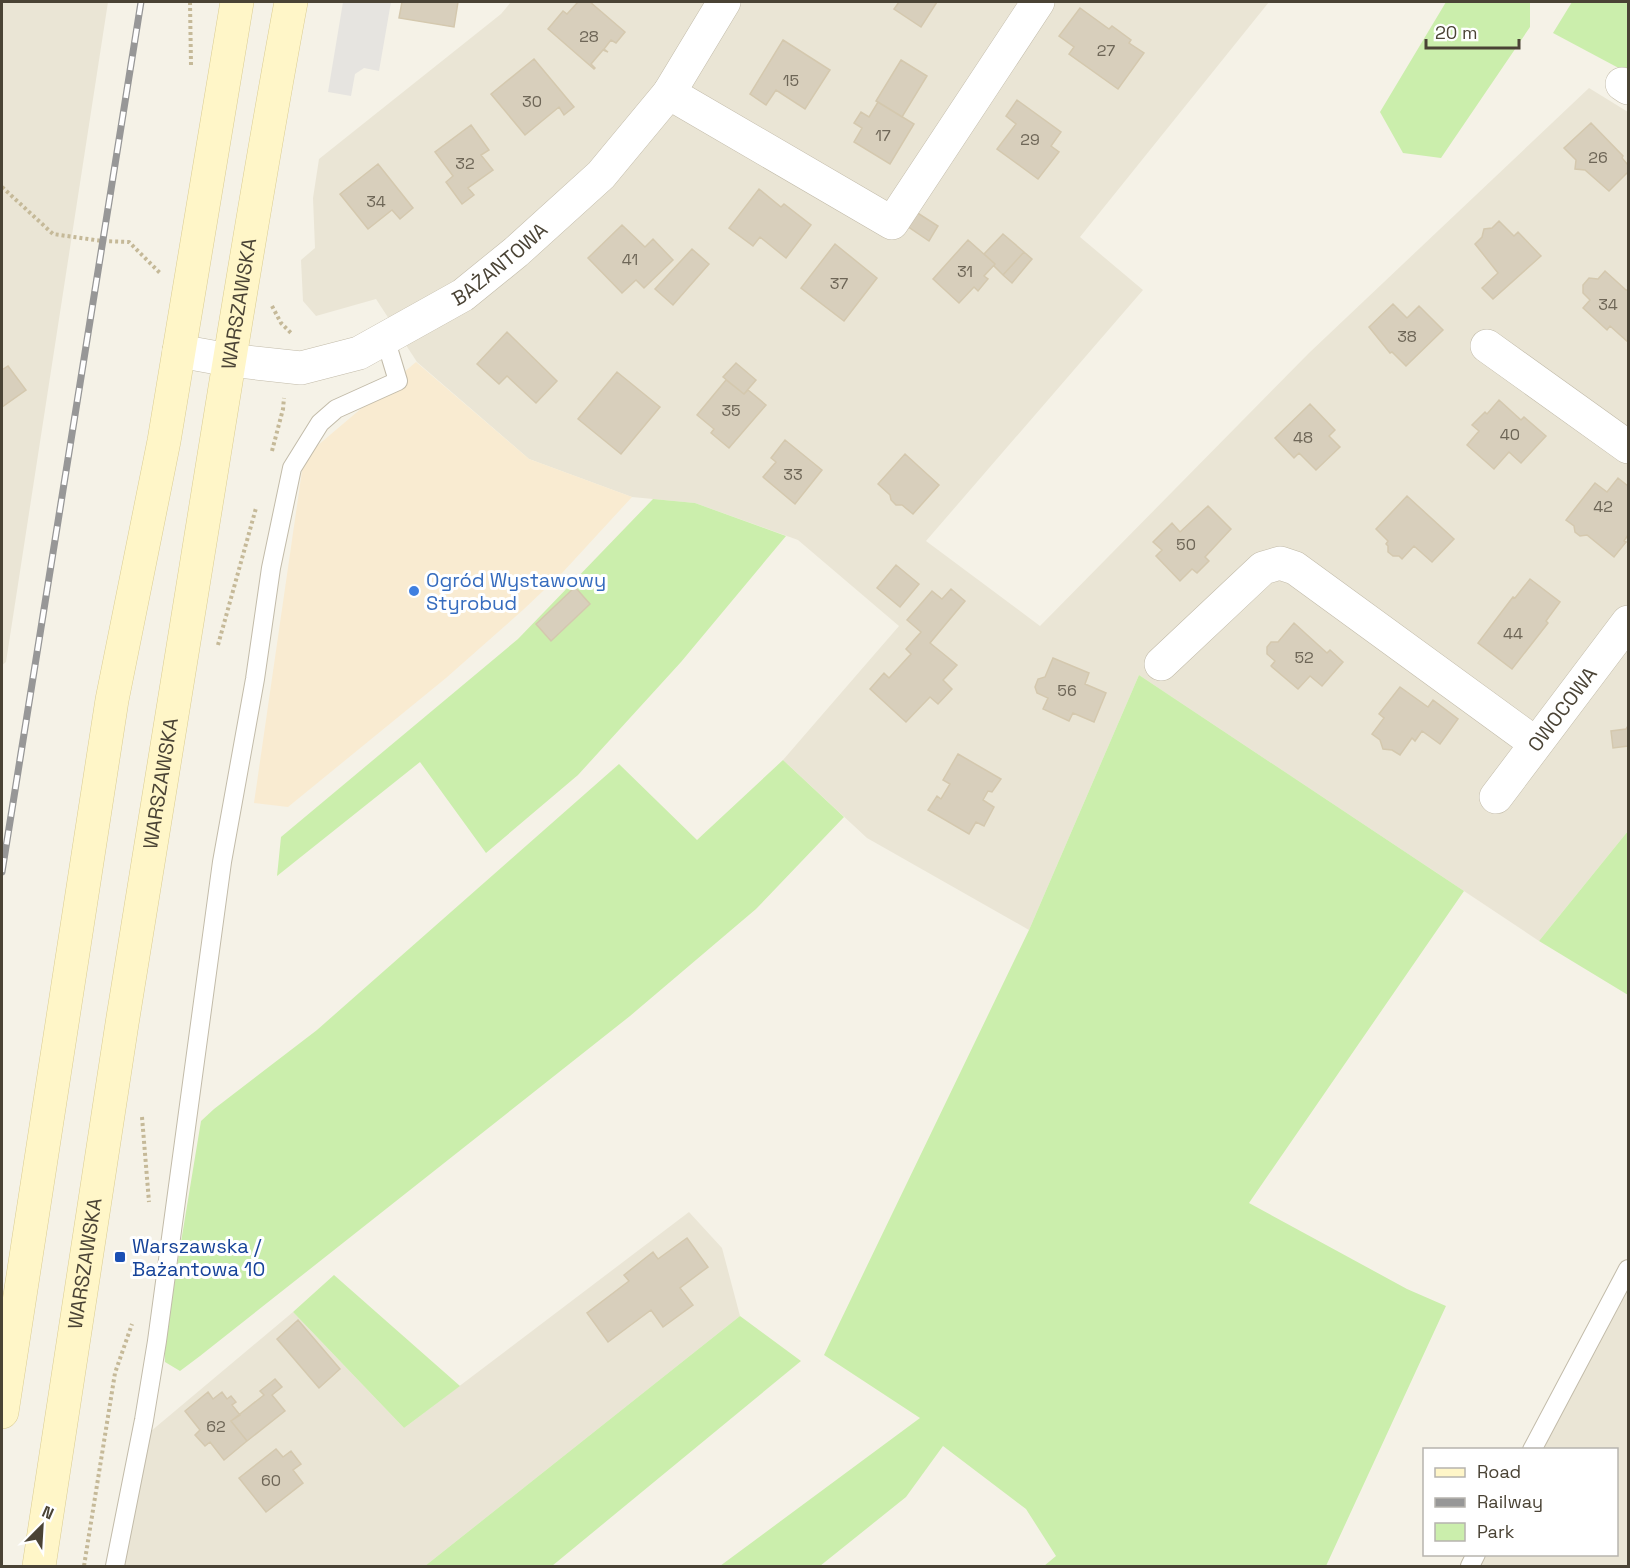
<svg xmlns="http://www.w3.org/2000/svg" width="1630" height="1568" font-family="'Space Grotesk',sans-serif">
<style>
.residential{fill:#eae5d5}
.commercial{fill:#f9ebd1}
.green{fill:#cbeeac}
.parking{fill:#e6e4e0}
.building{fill:#d8cfbc;stroke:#d4c8ae;stroke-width:1.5}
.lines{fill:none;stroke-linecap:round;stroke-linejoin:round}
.lane-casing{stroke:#c2bba9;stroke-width:20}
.street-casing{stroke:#c2bba9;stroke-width:34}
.secondary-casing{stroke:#dacc92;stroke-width:34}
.path{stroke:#c5b998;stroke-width:4;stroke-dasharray:3 3;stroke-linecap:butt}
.lane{stroke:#fff;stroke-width:18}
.street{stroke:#fff;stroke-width:33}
.secondary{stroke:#fff6c8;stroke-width:33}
.rail-casing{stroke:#979797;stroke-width:7}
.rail{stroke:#fff;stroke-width:4.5;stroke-dasharray:14;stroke-linecap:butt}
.shop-dot{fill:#3f7fe0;stroke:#fff;stroke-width:2}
.transit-dot{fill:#1a4fb4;stroke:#fff;stroke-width:2}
.labels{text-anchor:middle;stroke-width:6;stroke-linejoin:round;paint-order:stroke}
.number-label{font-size:16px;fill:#6e6657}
.street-label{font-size:20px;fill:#4a4335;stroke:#fff}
.shop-label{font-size:20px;fill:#366cbe;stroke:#fff;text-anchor:start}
.transit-label{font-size:20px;fill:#164399;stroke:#fff;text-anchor:start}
</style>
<rect width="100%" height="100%" fill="#f5f2e7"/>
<!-- residential -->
<path class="residential" d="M 2,2 L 108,2 L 6,662 L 2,665 Z
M 511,2 L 1269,2 L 1080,237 L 1143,290 L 926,541 L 1040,626 L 1309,353 L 1589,88 L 1628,112 L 1628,831 L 1539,941 L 1139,675 L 1029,930 L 867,838 L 783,760 L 899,626 L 798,540 L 695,503 L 632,497 L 529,459 L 417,362 L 376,299 L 316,316 L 303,301 L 301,260 L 315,248 L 313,198 L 319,159 L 501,14 Z
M 689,1212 L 722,1248 L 740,1316 L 425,1566 L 125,1566 L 144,1437 L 293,1312 L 404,1428 Z
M 1628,1276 L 1628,1566 L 1473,1566 L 1480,1555 L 1616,1554 L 1616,1450 L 1536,1449 Z"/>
<!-- commercial -->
<path class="commercial" d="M 416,362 L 529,459 L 632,497 L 563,572 L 524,609 L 446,678 L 288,807 L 254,803 L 304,457 Z"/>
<!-- green -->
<path class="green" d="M 1446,2 L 1530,2 L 1530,27 L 1441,158 L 1403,153 L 1380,112 Z
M 1572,2 L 1628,2 L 1628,73 L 1553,33 Z
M 653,499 L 695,503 L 786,536 L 681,662 L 578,775 L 486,853 L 420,762 L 277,876 L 281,837 L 518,639 Z
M 1139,675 L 1464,891 L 1249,1203 L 1407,1289 L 1446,1306 L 1326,1566 L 1044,1566 L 1056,1556 L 1026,1509 L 943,1446 L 906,1497 L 820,1566 L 720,1566 L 920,1418 L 824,1355 L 1029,930 Z
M 783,760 L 844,817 L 756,909 L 630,1016 L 200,1356 L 180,1371 L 165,1362 L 164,1345 L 201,1121 L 214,1109 L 317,1030 L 619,764 L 697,840 Z
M 1628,831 L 1628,995 L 1539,941 Z
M 334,1275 L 460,1386 L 404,1428 L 293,1312 Z
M 740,1316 L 801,1361 L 552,1566 L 425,1566 Z"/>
<!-- parking -->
<path class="parking" d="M 343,2 L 391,2 L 379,71 L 364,68 L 355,74 L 351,96 L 328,92 Z"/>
<!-- building -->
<path class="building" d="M 402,2 L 458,2 L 454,27 L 399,18 Z
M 578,2 L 590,2 L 625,32 L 616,43 L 611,40 L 604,49 L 608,52 L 603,50 L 591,64 L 595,68 L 594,69 L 548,29 L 563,11 L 567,14 Z
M 899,2 L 937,2 L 921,27 L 894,9 Z
M 1080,8 L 1109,29 L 1112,26 L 1131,40 L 1129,43 L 1144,53 L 1118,89 L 1069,54 L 1074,47 L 1059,36 Z
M 783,40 L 830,70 L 805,109 L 776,90 L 766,105 L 750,94 Z
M 534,59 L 574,107 L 564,115 L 559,107 L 525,135 L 491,94 Z
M 901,60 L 927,76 L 902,117 L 876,101 Z
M 1017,100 L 1061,132 L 1051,146 L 1059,152 L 1038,179 L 997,149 L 1016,124 L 1006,116 Z
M 878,102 L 914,124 L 890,164 L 854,142 L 862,128 L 854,123 L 861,112 L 869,117 Z
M 1591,123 L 1623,156 L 1622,158 L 1628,165 L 1628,172 L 1609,191 L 1585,170 L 1575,169 L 1576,160 L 1564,148 Z
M 471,125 L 489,150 L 481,155 L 493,170 L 468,188 L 474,195 L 462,204 L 446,182 L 453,176 L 435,152 Z
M 378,164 L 413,208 L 400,219 L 392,210 L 368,229 L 340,194 Z
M 759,189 L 781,207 L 784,204 L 811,225 L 786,258 L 760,237 L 753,246 L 729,228 Z
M 916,212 L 938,226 L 929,241 L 907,226 Z
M 1499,221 L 1514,236 L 1518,232 L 1541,256 L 1493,299 L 1482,288 L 1498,273 L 1475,244 L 1482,237 L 1484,229 L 1492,228 Z
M 622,225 L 645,247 L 653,239 L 673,260 L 644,288 L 636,280 L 622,293 L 588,258 Z
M 1003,234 L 1024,252 L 1003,275 L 994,266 L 995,264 L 984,254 Z
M 968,240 L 995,264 L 984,276 L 988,279 L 978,291 L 974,287 L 959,303 L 933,279 Z
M 835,244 L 877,278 L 844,321 L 801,288 Z
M 692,249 L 709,264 L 673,305 L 655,289 Z
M 1024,252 L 1032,259 L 1012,283 L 1003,275 Z
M 1605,271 L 1626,290 L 1628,290 L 1628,342 L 1610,326 L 1607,330 L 1583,308 L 1590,300 L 1583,293 L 1583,285 L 1589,278 L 1598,279 Z
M 1393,304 L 1407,318 L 1419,306 L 1443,330 L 1406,366 L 1392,352 L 1390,353 L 1369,327 Z
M 507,332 L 557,381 L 536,403 L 507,376 L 499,384 L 477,364 Z
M 736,363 L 756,380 L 744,394 L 723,377 Z
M 8,366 L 26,390 L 2,407 L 2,370 Z
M 617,372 L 660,407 L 621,454 L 578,419 Z
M 726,380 L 744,394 L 748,390 L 766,405 L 729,448 L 711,433 L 714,429 L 697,415 Z
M 1499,400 L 1521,420 L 1524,417 L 1546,436 L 1521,463 L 1509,452 L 1494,469 L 1467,445 L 1479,431 L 1472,425 L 1485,412 L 1487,414 Z
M 1310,404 L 1335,430 L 1329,436 L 1340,447 L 1316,470 L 1299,453 L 1294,458 L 1275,438 Z
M 785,440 L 822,470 L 795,504 L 763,477 L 776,462 L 771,458 Z
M 905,454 L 939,485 L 913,514 L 902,505 L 896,505 L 891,500 L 890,495 L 878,484 Z
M 1618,478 L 1628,486 L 1628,535 L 1624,541 L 1626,542 L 1614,557 L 1587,535 L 1580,536 L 1575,532 L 1574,526 L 1566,520 L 1595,483 L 1607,492 Z
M 1407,496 L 1454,539 L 1432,562 L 1414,546 L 1402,559 L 1399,556 L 1393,556 L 1388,552 L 1388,546 L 1386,544 L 1388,541 L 1376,529 Z
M 1208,506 L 1231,529 L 1205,557 L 1209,561 L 1197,573 L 1192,569 L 1180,581 L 1156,556 L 1162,550 L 1153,542 L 1172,523 L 1180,532 Z
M 896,565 L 919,584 L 900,607 L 877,588 Z
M 1530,579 L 1560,602 L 1546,621 L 1548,623 L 1512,669 L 1478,643 L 1513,597 L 1515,598 Z
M 575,587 L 590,604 L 551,641 L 536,624 Z
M 951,589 L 965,601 L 930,643 L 957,665 L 943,680 L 952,689 L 938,704 L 930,697 L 906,722 L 870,689 L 884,673 L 889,678 L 911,654 L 906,649 L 921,632 L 907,620 L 932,591 L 942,599 Z
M 1294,623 L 1327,653 L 1330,650 L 1343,662 L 1322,686 L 1310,676 L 1298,689 L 1271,666 L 1275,661 L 1267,654 L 1267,647 L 1271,642 L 1278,642 Z
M 1053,658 L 1089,673 L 1085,684 L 1106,693 L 1094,722 L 1073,713 L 1069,721 L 1043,709 L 1048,698 L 1037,693 L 1035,687 L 1038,679 L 1045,677 Z
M 1400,687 L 1428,707 L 1433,700 L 1458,719 L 1440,744 L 1422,731 L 1415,741 L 1412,738 L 1400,755 L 1392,750 L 1383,749 L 1380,740 L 1372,734 L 1384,718 L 1379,714 Z
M 1628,726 L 1628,746 L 1613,748 L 1611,731 L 1626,729 Z
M 958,754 L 1001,779 L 992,792 L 988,791 L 983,800 L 994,807 L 984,826 L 976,822 L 969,834 L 928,810 L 937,796 L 941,799 L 950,784 L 943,780 Z
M 687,1238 L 708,1267 L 680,1288 L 693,1305 L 663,1327 L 651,1310 L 608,1342 L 587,1313 L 629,1281 L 624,1275 L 653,1252 L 658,1259 Z
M 298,1320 L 340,1369 L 319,1388 L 277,1339 Z
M 275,1379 L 282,1387 L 272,1395 L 285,1411 L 247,1441 L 231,1421 L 264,1395 L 260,1391 Z
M 208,1392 L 213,1399 L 222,1392 L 227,1399 L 231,1396 L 236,1402 L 232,1405 L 240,1415 L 231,1421 L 247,1441 L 224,1460 L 210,1442 L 205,1446 L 195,1435 L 200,1430 L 185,1411 Z
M 276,1449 L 283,1457 L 291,1451 L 301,1464 L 293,1470 L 303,1483 L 266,1512 L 239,1478 Z"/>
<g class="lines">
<defs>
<path id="lane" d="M 1532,1450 L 1628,1269
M 115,1566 L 144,1420 L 157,1341 L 222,862 L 255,679 L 271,568 L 292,468 L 320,423 L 336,409 L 398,381 L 385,338
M 1470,1566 L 1476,1554"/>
<g id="street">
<path d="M 1622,84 L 1628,88"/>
<path d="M 669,93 L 892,223 L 1038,2"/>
<path d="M 1487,346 L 1628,447"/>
<path id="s1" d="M 179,351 L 229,360 L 301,368 L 359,353 L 463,295 L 516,252 L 601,175 L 669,93 L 724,2"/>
<path d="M 1161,664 L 1263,568 L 1280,563 L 1295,568 L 1535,743"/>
<path id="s2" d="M 1496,797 L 1628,622"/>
</g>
<g id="secondary">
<path d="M 2,1412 L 112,700 L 164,441 L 237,2"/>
<path id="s3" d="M 39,1566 C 90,1222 144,879 201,536 C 230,357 258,179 291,2"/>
</g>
</defs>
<!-- lane casing -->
<use href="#lane" class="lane-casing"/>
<!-- street casing -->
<use href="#street" class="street-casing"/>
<!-- secondary casing -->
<use href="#secondary" class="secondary-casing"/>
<!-- path -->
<path class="path" d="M 190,2 L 191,65
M 2,187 L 53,234 L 102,241 L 129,242 L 160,273
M 272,306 L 281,323 L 292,334
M 272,451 L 283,409 L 284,398
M 218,645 L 256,508
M 142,1117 L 149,1202
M 84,1566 L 115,1373 L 132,1324"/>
<!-- lane -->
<use href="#lane" class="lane"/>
<!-- street -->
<use href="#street" class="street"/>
<!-- secondary -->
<use href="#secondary" class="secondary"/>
<defs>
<path id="rail" d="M 2,872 L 141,2"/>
</defs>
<!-- rail casing -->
<use href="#rail" class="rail-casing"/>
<!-- rail -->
<use href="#rail" class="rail"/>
</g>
<!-- markers -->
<circle class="shop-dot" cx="414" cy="591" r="6"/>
<rect class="transit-dot" x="114" y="1251" width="12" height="12" rx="3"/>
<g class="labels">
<!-- number labels -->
<g class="number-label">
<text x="589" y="42">28</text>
<text x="1106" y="56">27</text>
<text x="791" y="86">15</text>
<text x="532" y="107">30</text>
<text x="883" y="141">17</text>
<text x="1030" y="145">29</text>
<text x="1598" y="163">26</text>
<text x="465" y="169">32</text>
<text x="376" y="207">34</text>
<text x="630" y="265">41</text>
<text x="965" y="277">31</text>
<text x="839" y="289">37</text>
<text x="1608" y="310">34</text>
<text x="1407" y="342">38</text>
<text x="731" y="416">35</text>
<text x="1510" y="440">40</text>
<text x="1303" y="443">48</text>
<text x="793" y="480">33</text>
<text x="1603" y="512">42</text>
<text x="1186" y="550">50</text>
<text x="1513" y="639">44</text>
<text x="1304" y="663">52</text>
<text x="1067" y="696">56</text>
<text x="216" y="1432">62</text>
<text x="271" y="1486">60</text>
</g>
<!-- street labels -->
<g class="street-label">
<text dy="7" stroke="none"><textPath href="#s1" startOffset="350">BAŻANTOWA</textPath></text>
<text dy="7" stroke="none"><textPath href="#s3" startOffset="1278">WARSZAWSKA</textPath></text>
<text dy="7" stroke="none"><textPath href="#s2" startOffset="110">OWOCOWA</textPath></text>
<text dy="7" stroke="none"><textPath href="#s3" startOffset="792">WARSZAWSKA</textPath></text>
<text dy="7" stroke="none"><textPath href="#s3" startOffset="306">WARSZAWSKA</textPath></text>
</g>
<!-- shop labels -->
<g class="shop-label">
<text x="426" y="587">Ogród Wystawowy<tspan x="426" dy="23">Styrobud</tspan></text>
</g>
<!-- transit labels -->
<g class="transit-label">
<text x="132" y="1253">Warszawska /<tspan x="132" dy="23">Bażantowa 10</tspan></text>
</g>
</g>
<!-- border -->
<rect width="1630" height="1568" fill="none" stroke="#4a4335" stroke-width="6"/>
<!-- legend -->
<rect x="1423" y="1448" width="195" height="108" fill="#ffffff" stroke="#b7b4ae" stroke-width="1.5"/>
<rect x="1435" y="1468" width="30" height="9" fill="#fff6c8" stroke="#b7b4ae" stroke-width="1.5"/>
<text x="1477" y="1478" font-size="18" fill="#4a4335">Road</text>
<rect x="1435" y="1498" width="30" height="9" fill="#979797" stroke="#b7b4ae" stroke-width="1.5"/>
<text x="1477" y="1508" font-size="18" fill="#4a4335">Railway</text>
<rect x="1435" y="1523" width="30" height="18" fill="#cbeeac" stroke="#b7b4ae" stroke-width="1.5"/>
<text x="1477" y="1538" font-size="18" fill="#4a4335">Park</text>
<!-- north arrow -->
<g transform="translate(42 1526) rotate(24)" stroke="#ffffff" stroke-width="4.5" paint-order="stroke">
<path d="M0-4.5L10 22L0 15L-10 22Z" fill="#4a4335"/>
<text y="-9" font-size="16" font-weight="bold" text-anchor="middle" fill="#4a4335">N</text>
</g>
<!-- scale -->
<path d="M1426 39v9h93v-9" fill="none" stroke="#4a4335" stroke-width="3"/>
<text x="1435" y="39" font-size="18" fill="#4a4335" stroke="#ffffff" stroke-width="4.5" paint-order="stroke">20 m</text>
</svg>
